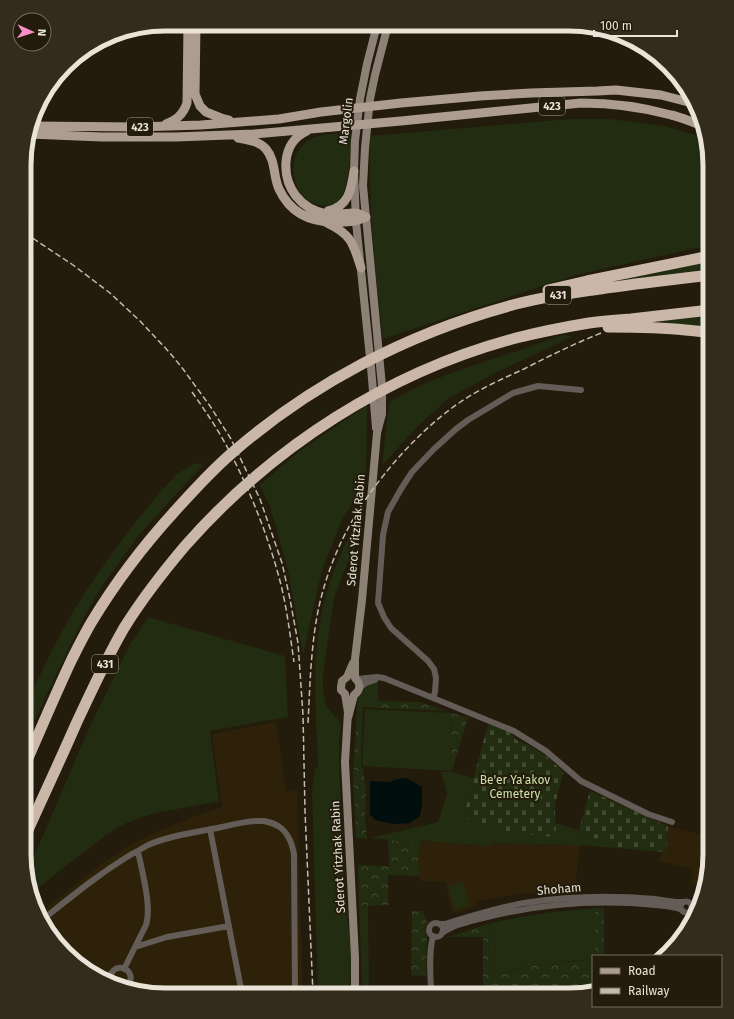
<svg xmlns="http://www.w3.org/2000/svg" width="734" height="1019" font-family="'Fira Sans',sans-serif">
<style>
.built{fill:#2d2109}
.grass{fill:#222c10}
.forest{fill:url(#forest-crowns)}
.cemetery{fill:url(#cemetery-stones)}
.water{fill:#000e0e}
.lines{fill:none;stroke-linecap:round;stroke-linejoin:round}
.minor{stroke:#645c56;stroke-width:6}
.secondary{stroke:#8d8177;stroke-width:8}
.primary{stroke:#ad9d91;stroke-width:9}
.motorway{stroke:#cab7a8;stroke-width:11}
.rail{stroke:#c2bcb0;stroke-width:1.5;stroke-dasharray:6 3;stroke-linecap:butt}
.labels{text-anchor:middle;stroke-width:4;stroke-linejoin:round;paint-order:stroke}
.shield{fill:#231b0b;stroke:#aea79a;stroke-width:1}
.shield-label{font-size:11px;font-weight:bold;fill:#e9e3d8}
.street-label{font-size:12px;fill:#e9e3d8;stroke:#231b0b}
.park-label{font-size:12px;fill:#cae0a8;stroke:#231b0b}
.rim{fill:none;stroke:#e9e3d8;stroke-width:5}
</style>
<defs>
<pattern id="forest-crowns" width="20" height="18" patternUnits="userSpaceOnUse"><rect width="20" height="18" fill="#222c10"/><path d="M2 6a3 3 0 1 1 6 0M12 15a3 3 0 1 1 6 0" fill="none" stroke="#424a32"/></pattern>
<pattern id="cemetery-stones" width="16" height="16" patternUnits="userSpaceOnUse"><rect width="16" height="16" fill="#222c10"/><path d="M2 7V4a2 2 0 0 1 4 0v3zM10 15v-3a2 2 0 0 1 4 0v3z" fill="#424a32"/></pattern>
</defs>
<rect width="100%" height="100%" fill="#231b0b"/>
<!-- built -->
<path class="built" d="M 276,722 L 286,792 L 297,790 L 300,905 L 302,957 L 302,994 L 147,994 L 80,966 L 38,915 L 98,866 L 132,844 L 177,823 L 222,807 L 212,734 Z
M 668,826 L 710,837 L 710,863 L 702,886 L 690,884 L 693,869 L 659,861 L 662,851 L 666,851 Z
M 422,841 L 490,846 L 491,843 L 580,845 L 575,890 L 549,892 L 518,894 L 477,901 L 475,907 L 457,913 L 452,911 L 445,882 L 421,881 L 419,876 L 418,856 Z"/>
<!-- grass -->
<path class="grass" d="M 569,119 L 610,119 L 665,126 L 703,137 L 710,165 L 710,245 L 576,275 L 383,339 C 375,271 368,204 370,136 Z
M 352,133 C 350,150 350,189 339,201 C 335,205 330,206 325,206 C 289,204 281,149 315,137 C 325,133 341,134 352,133 Z
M 710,260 L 710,271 L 622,283 L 622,277 Z
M 710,314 L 710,329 L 662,325 L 661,319 Z
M 565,334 L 572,337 L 495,373 L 449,398 L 414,430 L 382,466 L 389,402 C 425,380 463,369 502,356 C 523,349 544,342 565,334 Z
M 367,405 L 366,482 L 342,520 L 322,570 L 303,655 L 288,570 L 270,507 L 260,485 L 298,452 Z
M 201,463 L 202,467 L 180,490 L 139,535 L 102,586 L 83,619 L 24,743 L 24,709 L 50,654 L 72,613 L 98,573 L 134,524 L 161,491 L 177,474 L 193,464 Z
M 363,508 L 359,539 L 347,564 L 334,598 L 323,674 L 323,689 L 326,706 L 341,723 L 339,743 L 339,771 L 346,904 L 351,951 L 350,994 L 318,994 L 312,790 L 315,769 L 318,767 C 316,710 310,650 326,595 C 334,565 349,536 363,508 Z
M 148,617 L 285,656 L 288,717 L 210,731 L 219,801 L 151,814 L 124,824 L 106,835 L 33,892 L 28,870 L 90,726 L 129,646 Z
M 359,677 L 371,679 L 379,682 L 378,684 L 378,708 L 363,707 L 362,725 L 356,725 Z
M 365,709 L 452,713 L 450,771 L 362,766 Z
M 441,772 L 453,772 L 474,778 L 463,817 L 472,819 L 483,823 L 497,824 L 497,832 L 555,823 L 579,830 L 578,833 L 615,844 L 616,848 L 580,845 L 491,843 L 491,846 L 422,841 L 421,843 L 370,838 L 438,822 L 447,794 Z
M 463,882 L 469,906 L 455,910 L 448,886 Z
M 359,906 L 368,906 L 369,987 L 362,987 Z
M 595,908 L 595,956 L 593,956 L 593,960 L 569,961 L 530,966 L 489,976 L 488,924 C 524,915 559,911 595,908 Z"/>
<!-- forest -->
<path class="forest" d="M 378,701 L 419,702 L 448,711 L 378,708 Z
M 452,713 L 468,718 L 452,770 L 450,771 Z
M 356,725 L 362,725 L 361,767 L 363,768 L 366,790 L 365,817 L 367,839 L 356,838 L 353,778 Z
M 388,840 L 421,843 L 418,856 L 419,876 L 388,875 L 388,905 L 359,906 L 358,865 L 389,866 Z
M 595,908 L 604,908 L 604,956 L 595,956 Z
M 412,911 L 422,911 L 427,922 L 425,929 L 427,936 L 426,975 L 411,976 Z
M 488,924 L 489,976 C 503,973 517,969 531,966 C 552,963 572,961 593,960 L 593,989 L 569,995 L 483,995 L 483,937 L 448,937 Z
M 362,987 L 374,988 L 374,994 L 363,994 Z"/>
<!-- cemetery -->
<path class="cemetery" d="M 488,724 L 511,732 L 516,740 L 525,743 L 545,755 L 553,763 L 561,769 L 563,773 L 556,800 L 555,813 L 556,837 L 497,832 L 497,824 L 483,824 L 479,827 L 475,826 L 472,819 L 463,818 Z
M 590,791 L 668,826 L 666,852 L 616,848 L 615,844 L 578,833 Z"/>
<!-- water -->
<path class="water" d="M 406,778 L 412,781 L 422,787 L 422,806 L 420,816 L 410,823 L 393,824 L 375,820 L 370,814 L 370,781 L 390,782 L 397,779 Z"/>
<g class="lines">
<!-- minor -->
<path class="minor" d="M 357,679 L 377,677 L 384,678 L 514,731 L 546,751 L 581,781 L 587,784 L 648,814 L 672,822
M 359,688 L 366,683 L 375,680
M 433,698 L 435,692 L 436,678 L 434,669 L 428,661 L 418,652 L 391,628 L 384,617 L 378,603 L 383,535 L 388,512 L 401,489 L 412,472 L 434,449 L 456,429 L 468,420 L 513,393 L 538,386 L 581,390
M 210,829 L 242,994
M680.5 907a5.5 5.5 0 1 1 11 0a5.5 5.5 0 1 1-11 0Z
M 42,920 C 71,897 100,873 132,854 C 138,851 143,848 148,845 C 171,835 198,832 222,827 C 235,824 250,820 264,821 C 268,822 274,823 278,826 C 288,832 292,843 294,854 L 295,994
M429 930a7 7 0 1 1 14 0a7 7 0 1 1-14 0Z
M 439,924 L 445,924 C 471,916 497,908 524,903 C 568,896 611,895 655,899 C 663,900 671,902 679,902 L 683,902
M 442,933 C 453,925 467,922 479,919 C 537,904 596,899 655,905 C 664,906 674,906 682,910
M 135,947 L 167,937 L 229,926
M 124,969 L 146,925 C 152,906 142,872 138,851
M 110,978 C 113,959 139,969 128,986
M 431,995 C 431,976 428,955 433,936"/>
<!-- secondary -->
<path class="secondary" d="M 376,428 L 371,367 L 356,222 L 354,171 L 355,141 L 360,99 L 367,64 L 377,25
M 353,663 L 347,677 L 342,681 L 341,687 L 341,690 L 345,694 L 348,712 L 345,762 L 355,958 L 355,994
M 348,718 L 354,695 C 361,690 361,684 355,678 L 355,659 L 362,600 L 377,433 L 382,414 L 382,386 L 366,217 L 363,186 L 365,148 L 370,99 L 375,75 L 388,25"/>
<!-- primary -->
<path class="primary" d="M 196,24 L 195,94 L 200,106 L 206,112 L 221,118 L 229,120
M 166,124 C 176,120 183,115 187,103 L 188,24
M 32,126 L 138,127 L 201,125 L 279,119 L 321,112 L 401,103 L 480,96 L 531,93 L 597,91 L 616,90 L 661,95 L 696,104
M 307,131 C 294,137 287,148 286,162 C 284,188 301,209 326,214 C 335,215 345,213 354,213 C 358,213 362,215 366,217
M 29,134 L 102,137 L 176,137 L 254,134 L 401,121 L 581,103 C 612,103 642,107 671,115 C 681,117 691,122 701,125
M 238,138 C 248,140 259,141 266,149 C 276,161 273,176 279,189 C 291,215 313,223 339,222 C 351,222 355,222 366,217
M 328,211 C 349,206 351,190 354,171
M 327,223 C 352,235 353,243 361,268"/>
<!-- motorway -->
<path class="motorway" d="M 548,290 L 587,281 L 710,256
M 608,327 C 634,327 660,327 685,330 C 694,331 702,331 710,333
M 24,767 C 40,731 55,695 72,659 C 78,647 84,635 91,623 C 115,583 143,546 175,511 C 193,491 211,471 232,453 C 311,384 407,334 509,306 C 536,298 565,294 593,290 C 632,284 671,280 710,275
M 24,839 C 41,801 59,763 76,724 C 91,692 106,659 124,628 C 142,599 163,572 185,546 C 272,447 388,372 516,338 C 540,332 565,327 589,323 C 603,321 617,320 631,319 C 657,316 684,313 710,310"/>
<!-- rail -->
<path class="rail" d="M 25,234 L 34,239 L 73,265 L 110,293 L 140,321 L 170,353 L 183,369 L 210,406 L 231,439 L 260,499 L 282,563 L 290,599 L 298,643 L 303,715 L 305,811 L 313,994
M 706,289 L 710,289
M 707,295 L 710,295
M 192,392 C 204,409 215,425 225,443 C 248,485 268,535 280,581 C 287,608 290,635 294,662
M 308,723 C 310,684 311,640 320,602 C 334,545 360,501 399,457 C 417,437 437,418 459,403 C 479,389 502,379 524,369 C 549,356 574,344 601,333"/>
</g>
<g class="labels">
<!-- shield labels -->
<g class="shield">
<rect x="539" y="97" width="26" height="18" rx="3"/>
<rect x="127" y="118" width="26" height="18" rx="3"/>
<rect x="545" y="286" width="26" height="18" rx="3"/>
<rect x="92" y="655" width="26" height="18" rx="3"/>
</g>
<g class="shield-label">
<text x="552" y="110">423</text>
<text x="140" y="131">423</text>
<text x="558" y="299">431</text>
<text x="105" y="668">431</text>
</g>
<!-- street labels -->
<g class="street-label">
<text transform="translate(346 121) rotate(-83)" y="4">Margolin</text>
<text transform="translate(356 530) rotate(-85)" y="4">Sderot Yitzhak Rabin</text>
<text transform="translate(338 857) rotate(-93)" y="4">Sderot Yitzhak Rabin</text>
<text transform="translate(559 889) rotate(-5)" y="4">Shoham</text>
</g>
<!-- park labels -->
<g class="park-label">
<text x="515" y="784">Be'er Ya'akov<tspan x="515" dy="14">Cemetery</tspan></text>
</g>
</g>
<!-- crop -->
<path d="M0 0H734V1019H0ZM165 31H569A134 134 0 0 1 703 165V854A134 134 0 0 1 569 988H165A134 134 0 0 1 31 854V165A134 134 0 0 1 165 31Z" fill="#332b1b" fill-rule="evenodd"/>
<path class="rim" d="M165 31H569A134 134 0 0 1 703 165V854A134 134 0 0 1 569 988H165A134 134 0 0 1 31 854V165A134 134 0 0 1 165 31Z"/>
<!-- legend -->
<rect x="592" y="955" width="130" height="52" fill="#231b0b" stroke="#726b5d"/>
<rect x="600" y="968" width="20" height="6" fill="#ad9d91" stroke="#726b5d"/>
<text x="628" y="975" font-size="12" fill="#e9e3d8">Road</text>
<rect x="600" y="988" width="20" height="6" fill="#c2bcb0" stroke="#726b5d"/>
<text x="628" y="995" font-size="12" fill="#e9e3d8">Railway</text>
<!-- north arrow -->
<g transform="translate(32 32) rotate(93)"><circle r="19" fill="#231b0b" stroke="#726b5d"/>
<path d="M0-3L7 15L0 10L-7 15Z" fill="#fa8fc7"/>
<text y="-6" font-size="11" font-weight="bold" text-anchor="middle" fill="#e9e3d8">N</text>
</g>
<!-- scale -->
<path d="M594 30v6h83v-6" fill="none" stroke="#e9e3d8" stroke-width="2"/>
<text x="600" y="30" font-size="12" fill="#e9e3d8" stroke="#231b0b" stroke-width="3" paint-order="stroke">100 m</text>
</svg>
